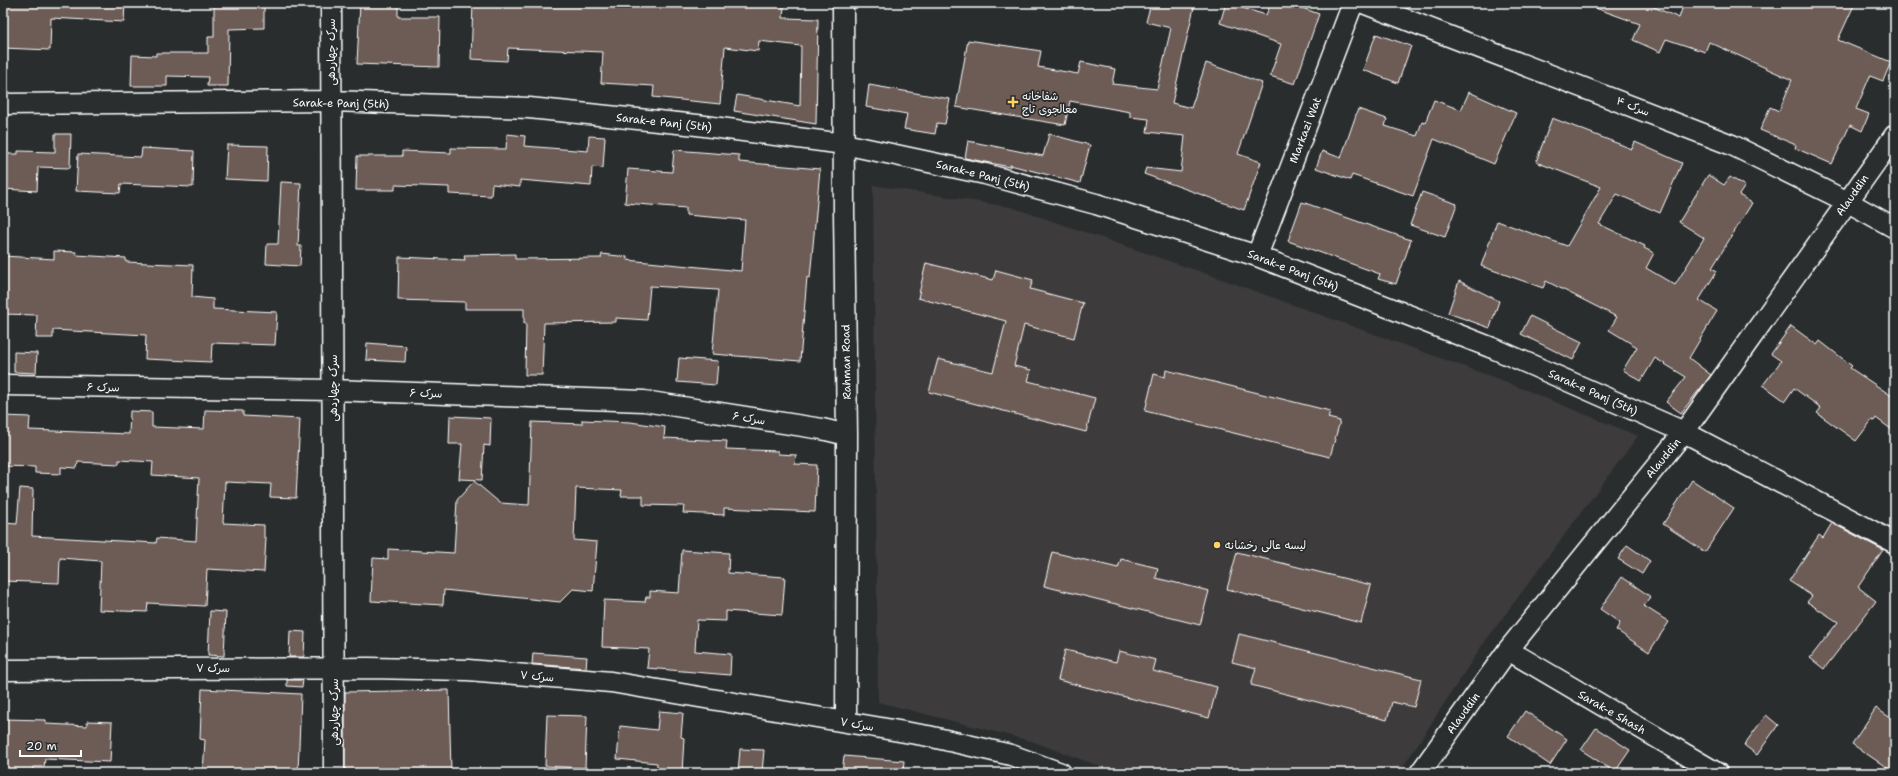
<svg xmlns="http://www.w3.org/2000/svg" width="1898" height="776" font-family="'Shantell Sans','Playpen Sans Arabic',sans-serif">
<style>
.built{fill:#3e3b3a}
.building{fill:#6c5b55;stroke:#fff}
.lines{fill:none;stroke-linecap:round;stroke-linejoin:round}
.minor-casing{stroke:#fff;stroke-width:23}
.minor{stroke:#2a2d2e;stroke-width:20}
.poi-dot{fill:#ffd166;stroke:#2a2d2e;stroke-width:1.5}
.labels{text-anchor:middle;stroke-width:3.5;stroke-linejoin:round;paint-order:stroke}
.street-label{font-size:11px;fill:#fff;stroke:#2a2d2e}
.poi-label{font-size:11px;fill:#fff;stroke:#2a2d2e;text-anchor:start}
</style>
<rect width="100%" height="100%" fill="#2a2d2e"/>
<filter id="ink" filterUnits="userSpaceOnUse"><feTurbulence type="fractalNoise" baseFrequency=".025" numOctaves="2"/><feDisplacementMap in="SourceGraphic" scale="8" xChannelSelector="R" yChannelSelector="G"/><feConvolveMatrix kernelMatrix="1 2 1 2 8 2 1 2 1" color-interpolation-filters="sRGB"/></filter>
<g filter="url(#ink)">
<!-- built -->
<path class="built" d="M 873,185 L 1011,207 L 1213,276 L 1501,380 L 1638,436 L 1481,647 L 1399,773 L 1118,773 L 1031,741 L 878,702 Z"/>
<!-- building -->
<path class="building" d="M 3,3 L 125,3 L 124,22 L 51,18 L 50,50 L 3,48 Z
M 214,3 L 264,3 L 264,28 L 229,29 L 228,86 L 207,86 L 208,77 L 167,76 L 167,86 L 131,86 L 132,55 L 156,56 L 156,53 L 208,53 L 208,37 L 214,37 Z
M 360,3 L 398,3 L 398,17 L 440,17 L 439,67 L 357,64 Z
M 473,3 L 755,3 L 784,6 L 783,18 L 818,19 L 816,124 L 734,111 L 737,95 L 800,106 L 801,46 L 759,41 L 758,51 L 725,47 L 720,104 L 653,97 L 654,86 L 601,83 L 603,52 L 508,48 L 507,61 L 471,59 Z
M 1151,3 L 1195,3 L 1172,103 L 1191,108 L 1206,63 L 1262,83 L 1238,154 L 1261,162 L 1244,210 L 1144,174 L 1146,168 L 1181,172 L 1185,136 L 1147,132 L 1149,119 L 1130,117 L 1130,112 L 1070,101 L 1065,125 L 956,107 L 968,40 L 1041,51 L 1038,67 L 1078,74 L 1081,62 L 1115,69 L 1112,84 L 1157,89 L 1171,28 L 1146,22 Z
M 1226,3 L 1266,15 L 1271,3 L 1288,3 L 1319,14 L 1295,84 L 1270,76 L 1281,44 L 1220,23 Z
M 1587,3 L 1645,3 L 1679,18 L 1684,3 L 1855,3 L 1838,40 L 1891,62 L 1883,81 L 1870,76 L 1856,109 L 1869,114 L 1862,131 L 1850,125 L 1832,164 L 1795,148 L 1796,145 L 1760,130 L 1770,107 L 1779,111 L 1792,80 L 1709,42 L 1705,52 L 1666,39 L 1660,52 L 1633,40 L 1640,24 L 1587,5 Z
M 1376,34 L 1411,46 L 1398,83 L 1363,70 Z
M 869,85 L 950,99 L 945,124 L 937,123 L 935,134 L 904,129 L 907,114 L 866,107 Z
M 1469,92 L 1516,113 L 1494,164 L 1434,139 L 1413,196 L 1352,175 L 1350,180 L 1316,168 L 1322,151 L 1341,158 L 1358,109 L 1387,119 L 1385,126 L 1417,136 L 1422,122 L 1425,123 L 1434,100 L 1461,110 Z
M 1552,118 L 1632,149 L 1635,142 L 1682,163 L 1660,213 L 1617,194 L 1599,224 L 1645,246 L 1644,248 L 1654,253 L 1646,268 L 1675,285 L 1704,238 L 1679,222 L 1708,175 L 1724,185 L 1730,177 L 1745,186 L 1739,195 L 1752,203 L 1712,268 L 1717,271 L 1699,300 L 1717,311 L 1689,358 L 1711,375 L 1681,413 L 1666,402 L 1686,377 L 1655,358 L 1641,381 L 1623,370 L 1637,347 L 1609,330 L 1617,317 L 1546,281 L 1543,288 L 1481,266 L 1497,221 L 1567,246 L 1601,187 L 1536,162 Z
M 55,134 L 71,134 L 70,168 L 38,167 L 37,191 L 3,189 L 3,154 L 18,154 L 18,151 L 55,152 Z
M 507,134 L 525,136 L 524,146 L 588,151 L 589,136 L 605,137 L 603,168 L 592,167 L 591,186 L 520,180 L 520,187 L 492,184 L 491,196 L 449,194 L 449,187 L 395,185 L 395,190 L 356,190 L 357,156 L 402,156 L 402,151 L 451,153 L 451,148 L 506,149 Z
M 1049,134 L 1090,145 L 1080,183 L 1010,165 L 1010,167 L 965,158 L 968,141 L 1043,156 Z
M 227,145 L 268,146 L 267,181 L 225,179 Z
M 142,148 L 194,151 L 193,187 L 121,184 L 120,193 L 76,191 L 78,154 L 141,157 Z
M 674,150 L 739,155 L 739,162 L 820,169 L 810,278 L 807,277 L 800,361 L 712,354 L 718,290 L 650,286 L 647,320 L 616,318 L 616,322 L 544,323 L 542,375 L 525,375 L 526,323 L 524,323 L 524,309 L 465,309 L 465,302 L 398,300 L 399,257 L 465,260 L 464,255 L 515,254 L 515,259 L 601,258 L 602,254 L 627,257 L 627,260 L 741,271 L 745,220 L 686,215 L 686,208 L 625,203 L 628,169 L 672,172 Z
M 281,182 L 301,183 L 298,246 L 301,246 L 300,266 L 266,264 L 267,244 L 278,244 Z
M 1422,192 L 1457,204 L 1445,237 L 1410,225 Z
M 1302,202 L 1411,240 L 1396,284 L 1378,279 L 1380,274 L 1288,241 Z
M 54,251 L 76,252 L 76,255 L 126,258 L 126,262 L 193,265 L 192,297 L 213,299 L 213,309 L 277,312 L 275,345 L 212,343 L 211,362 L 145,359 L 146,335 L 53,330 L 53,338 L 36,338 L 37,315 L 3,314 L 3,256 L 54,259 Z
M 926,263 L 993,280 L 996,270 L 1033,280 L 1030,289 L 1083,303 L 1074,338 L 1024,325 L 1014,366 L 1031,370 L 1028,381 L 1095,398 L 1086,432 L 929,392 L 938,359 L 993,372 L 1006,321 L 918,298 Z
M 1459,281 L 1499,301 L 1490,328 L 1448,313 Z
M 1530,316 L 1582,342 L 1573,360 L 1521,334 Z
M 1791,326 L 1817,345 L 1820,341 L 1852,366 L 1850,368 L 1895,398 L 1895,432 L 1876,418 L 1874,421 L 1872,420 L 1856,441 L 1817,413 L 1821,408 L 1794,388 L 1785,401 L 1763,385 L 1781,361 L 1771,354 Z
M 367,343 L 406,346 L 405,362 L 366,360 Z
M 14,352 L 37,353 L 36,373 L 14,372 Z
M 679,358 L 718,361 L 716,385 L 677,382 Z
M 1166,370 L 1330,411 L 1328,418 L 1340,421 L 1330,457 L 1145,411 L 1154,374 L 1165,377 Z
M 205,410 L 243,411 L 243,416 L 300,419 L 296,498 L 270,497 L 271,484 L 225,482 L 223,523 L 264,525 L 264,538 L 266,538 L 264,572 L 207,569 L 205,606 L 148,603 L 147,612 L 99,610 L 101,561 L 60,558 L 59,583 L 3,581 L 3,523 L 17,524 L 20,488 L 33,489 L 32,536 L 156,543 L 157,538 L 196,541 L 199,478 L 152,475 L 153,462 L 119,460 L 119,464 L 78,462 L 77,468 L 61,467 L 61,474 L 35,473 L 35,467 L 3,466 L 3,416 L 30,417 L 29,430 L 129,434 L 130,411 L 152,412 L 152,427 L 204,429 Z
M 450,416 L 491,418 L 490,446 L 484,445 L 482,480 L 459,479 L 462,444 L 449,444 Z
M 582,420 L 630,422 L 665,427 L 664,438 L 727,441 L 726,449 L 778,451 L 778,454 L 796,455 L 795,464 L 817,465 L 815,512 L 724,508 L 724,515 L 683,513 L 684,506 L 643,505 L 643,496 L 621,496 L 622,490 L 576,488 L 574,540 L 597,542 L 593,591 L 573,589 L 560,602 L 444,590 L 443,605 L 371,601 L 373,558 L 388,559 L 388,549 L 454,553 L 457,500 L 474,481 L 500,503 L 529,505 L 532,422 L 582,424 Z
M 1692,480 L 1734,508 L 1705,552 L 1663,524 Z
M 1832,523 L 1883,550 L 1858,587 L 1876,601 L 1824,669 L 1810,658 L 1838,622 L 1807,602 L 1812,596 L 1789,581 L 1819,535 L 1823,538 Z
M 1627,545 L 1650,561 L 1642,574 L 1618,559 Z
M 682,550 L 729,553 L 728,573 L 785,577 L 782,615 L 726,611 L 726,621 L 697,620 L 695,651 L 731,654 L 730,675 L 647,668 L 649,649 L 602,647 L 604,600 L 645,602 L 646,597 L 650,597 L 650,591 L 679,593 Z
M 1052,552 L 1118,568 L 1121,559 L 1158,568 L 1156,578 L 1209,591 L 1200,625 L 1044,586 Z
M 1237,552 L 1371,585 L 1361,623 L 1227,589 Z
M 1622,577 L 1651,597 L 1644,606 L 1669,622 L 1649,652 L 1616,630 L 1620,623 L 1600,609 Z
M 210,611 L 226,612 L 224,656 L 208,655 Z
M 290,631 L 305,632 L 304,657 L 289,657 Z
M 1239,634 L 1421,679 L 1414,707 L 1392,702 L 1387,720 L 1251,685 L 1256,668 L 1232,662 Z
M 1065,650 L 1116,662 L 1119,651 L 1156,660 L 1153,671 L 1217,687 L 1209,718 L 1058,680 Z
M 533,653 L 587,657 L 586,668 L 532,664 Z
M 287,680 L 303,680 L 302,687 L 287,686 Z
M 202,689 L 301,694 L 298,773 L 203,773 L 205,740 L 200,739 Z
M 449,690 L 451,773 L 345,773 L 345,692 Z
M 1876,708 L 1895,721 L 1895,773 L 1852,744 Z
M 659,711 L 683,713 L 681,737 L 684,738 L 682,773 L 657,773 L 657,763 L 617,759 L 620,726 L 657,730 Z
M 1525,711 L 1567,739 L 1550,765 L 1508,736 Z
M 547,715 L 587,716 L 585,768 L 545,766 Z
M 1766,715 L 1778,725 L 1757,755 L 1744,745 Z
M 3,719 L 46,720 L 46,724 L 87,726 L 87,721 L 112,722 L 110,762 L 45,759 L 44,767 L 33,767 L 32,773 L 3,773 Z
M 1596,728 L 1630,750 L 1615,772 L 1581,750 Z
M 740,749 L 764,750 L 762,773 L 738,773 Z
M 844,756 L 904,761 L 903,773 L 842,773 Z"/>
<g class="lines">
<defs>
<path id="minor" d="M 331,3 L 334,773
M 843,3 L 844,212 L 847,435 L 846,722
M 1363,3 L 1732,145 L 1848,202 L 1895,228
M 3,104 L 332,101 L 529,108 L 697,125 L 844,144 L 985,174 L 1096,204 L 1257,256 L 1495,349 L 1684,432 L 1895,543
M 1257,256 L 1353,3
M 3,385 L 333,390 L 644,401 L 822,429 L 847,435
M 1508,650 L 1717,773
M 3,670 L 369,668 L 468,670 L 611,682 L 928,736 L 1011,755 L 1061,773
M 1420,773 L 1508,650 L 1684,432 L 1895,135"/>
</defs>
<!-- minor casing -->
<use href="#minor" class="minor-casing"/>
<!-- minor -->
<use href="#minor" class="minor"/>
</g>
</g>
<!-- markers -->
<g class="poi-dot">
<path d="M1011 96h4v4h4v4h-4v4h-4v-4h-4v-4h4z"/>
<circle cx="1217" cy="545" r="4"/>
</g>
<g class="labels">
<!-- street labels -->
<g class="street-label">
<text transform="translate(331 52) rotate(-90)" y="4">سرک چهاردهی</text>
<text transform="translate(341 103) rotate(1)" y="4">Sarak-e Panj (5th)</text>
<text transform="translate(1633 106) rotate(21)" y="4">سرک ۴</text>
<text transform="translate(664 122) rotate(6)" y="4">Sarak-e Panj (5th)</text>
<text transform="translate(1305 130) rotate(-69)" y="4">Markazi Wat</text>
<text transform="translate(983 175) rotate(14)" y="4">Sarak-e Panj (5th)</text>
<text transform="translate(1852 195) rotate(-55)" y="4">Alauddin</text>
<text transform="translate(1293 270) rotate(21)" y="4">Sarak-e Panj (5th)</text>
<text transform="translate(846 362) rotate(-91)" y="4">Rahman Road</text>
<text transform="translate(103 387) rotate(1)" y="4">سرک ۶</text>
<text transform="translate(333 388) rotate(-90)" y="4">سرک چهاردهی</text>
<text transform="translate(1593 392) rotate(24)" y="4">Sarak-e Panj (5th)</text>
<text transform="translate(426 393) rotate(2)" y="4">سرک ۶</text>
<text transform="translate(749 418) rotate(9)" y="4">سرک ۶</text>
<text transform="translate(1663 458) rotate(-51)" y="4">Alauddin</text>
<text x="213" y="672">سرک ۷</text>
<text transform="translate(537 676) rotate(5)" y="4">سرک ۷</text>
<text transform="translate(334 712) rotate(-90)" y="4">سرک چهاردهی</text>
<text transform="translate(1612 712) rotate(30)" y="4">Sarak-e Shash</text>
<text transform="translate(1463 713) rotate(-54)" y="4">Alauddin</text>
<text transform="translate(857 724) rotate(10)" y="4">سرک ۷</text>
</g>
<!-- poi labels -->
<g class="poi-label">
<text x="1022" y="100">شفاخانه<tspan x="1022" dy="13">معالجوی تاج</tspan></text>
<text x="1225" y="549">لیسه عالی رخشانه</text>
</g>
</g>
<!-- margin -->
<rect width="1898" height="776" fill="none" stroke="#2a2d2e" stroke-width="16"/>
<rect x="8" y="8" width="1882" height="760" fill="none" stroke="#fff" stroke-width="1.5" filter="url(#ink)"/>
<!-- scale -->
<path d="M20 750v6h61v-6" fill="none" stroke="#ffffff" stroke-width="2"/>
<text x="26" y="750" font-size="12" fill="#ffffff" stroke="#2a2d2e" stroke-width="3" paint-order="stroke">20 m</text>
</svg>
